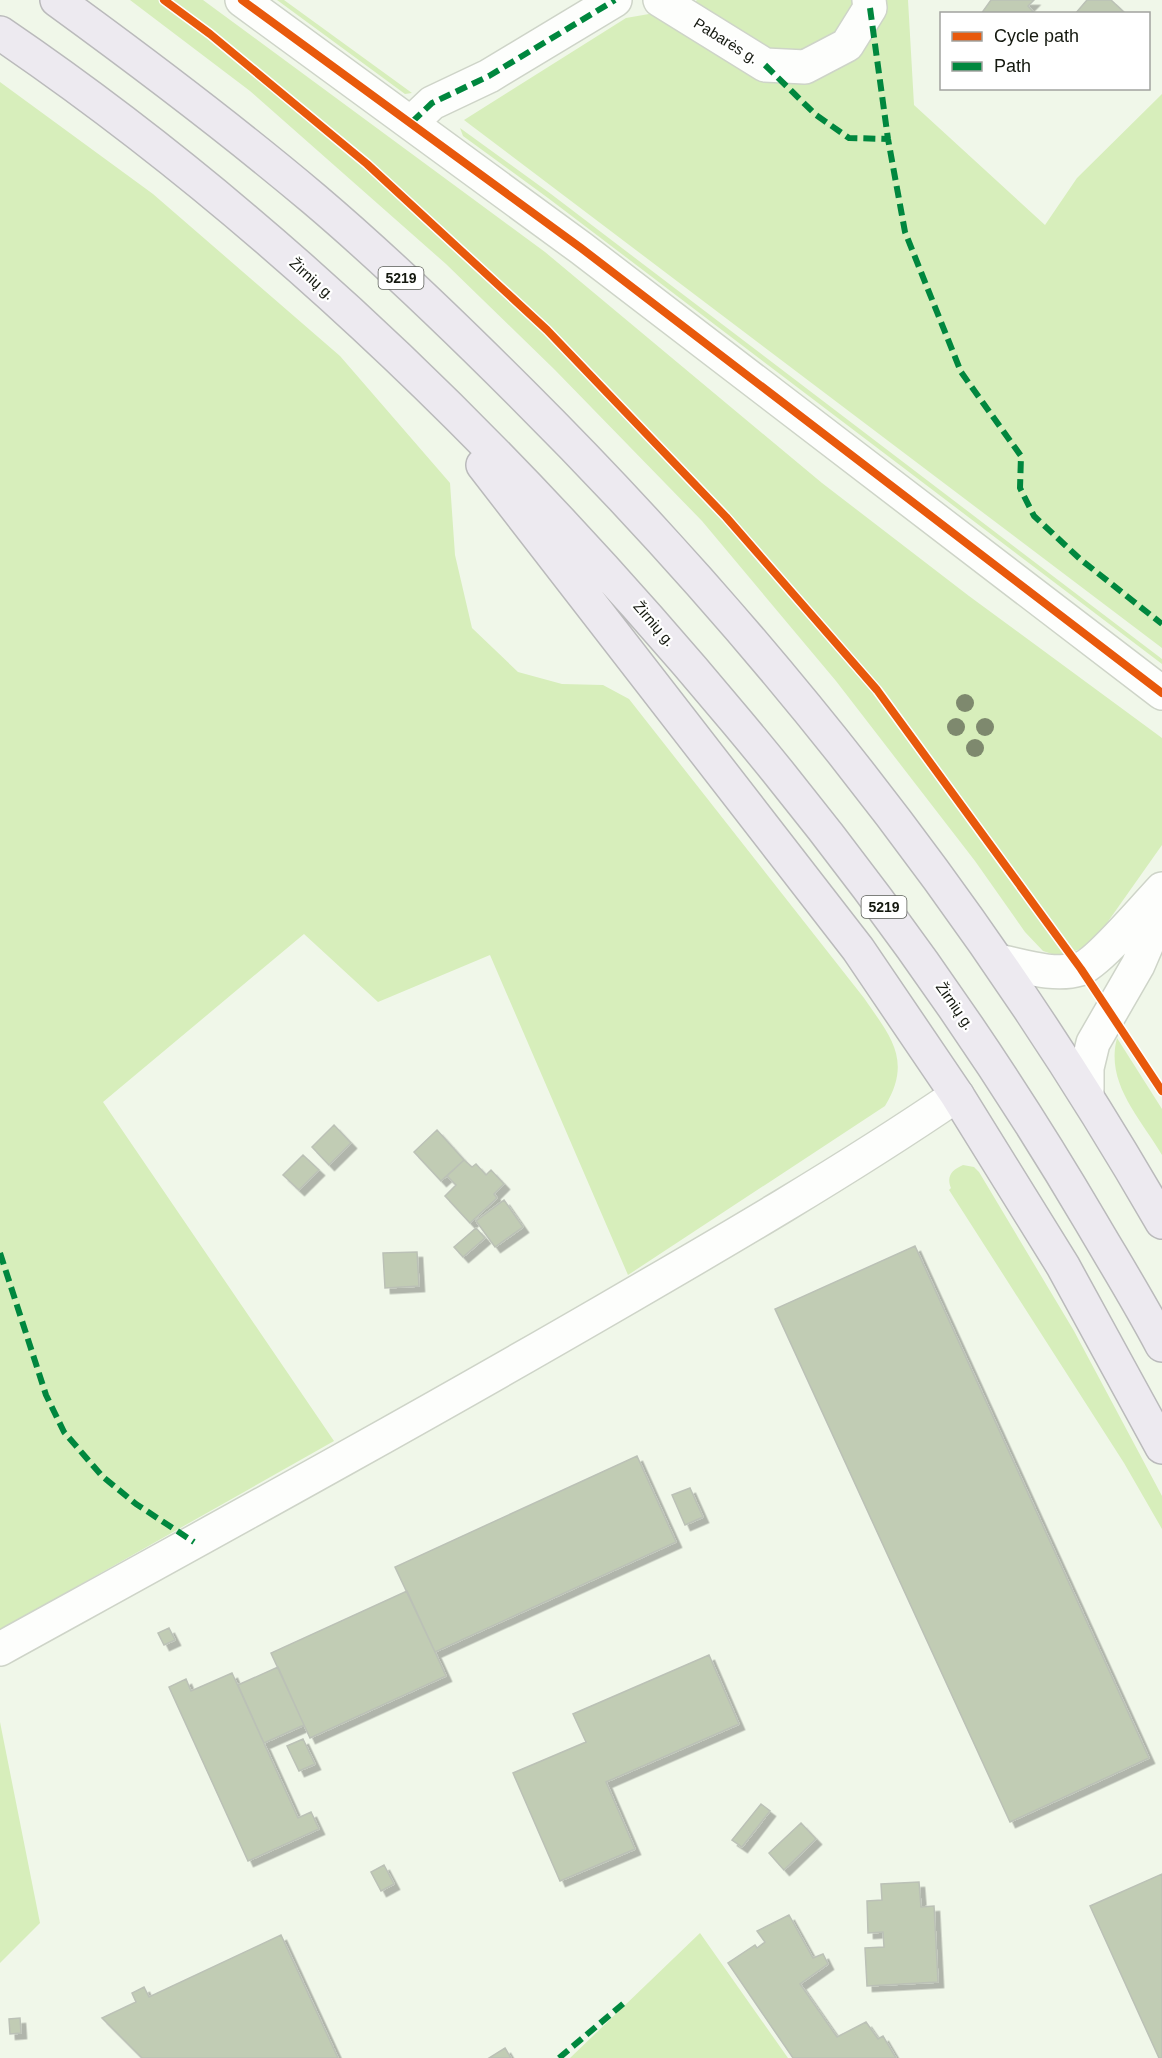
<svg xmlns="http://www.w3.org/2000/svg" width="1162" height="2058" font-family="Helvetica,sans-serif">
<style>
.green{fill:#d7eebb}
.building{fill:#c1ccb4;stroke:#bbc1b6;stroke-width:1.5;filter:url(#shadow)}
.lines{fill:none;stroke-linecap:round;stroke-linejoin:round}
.minor-casing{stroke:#ced4c8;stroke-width:36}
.highway-casing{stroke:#bababb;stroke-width:36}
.minor{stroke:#fdfefc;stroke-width:33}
.highway{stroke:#edeaf0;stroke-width:33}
.quiet{stroke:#00873e;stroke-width:6;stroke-dasharray:12 6;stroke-linecap:butt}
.cycleway-casing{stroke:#fff;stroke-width:11}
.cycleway{stroke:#e8590c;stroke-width:8}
.tree{fill:#7e896e}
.labels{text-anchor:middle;stroke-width:4.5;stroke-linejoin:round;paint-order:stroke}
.shield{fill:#fff;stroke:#5a5d57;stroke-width:1.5}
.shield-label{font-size:14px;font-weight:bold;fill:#14180f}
.street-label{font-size:15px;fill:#14180f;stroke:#fff}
</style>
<defs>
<filter id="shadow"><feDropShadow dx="5.5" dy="5.5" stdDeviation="0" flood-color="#0004"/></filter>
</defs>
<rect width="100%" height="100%" fill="#f0f7e9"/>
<!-- green -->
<path class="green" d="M 130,0 L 203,0 L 545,252 L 822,483 L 969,596 L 1162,738 L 1162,845 L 1102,930 L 1081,949 L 1058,956 L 1043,951 L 1025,932 L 975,861 L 836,681 L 702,521 L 555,370 L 446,264 L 250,91 Z
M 277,0 L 284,0 L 412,93 L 405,94 Z
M 697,0 L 908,0 L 914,105 L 1045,225 L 1077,178 L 1162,94 L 1162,648 L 464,120 L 626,18 L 649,14 L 677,18 Z
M 0,82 L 153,194 L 340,356 L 450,483 L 455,555 L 472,628 L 518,672 L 562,684 L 603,685 L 629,699 L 864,998 C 890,1036 913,1060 885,1106 L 628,1275 L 490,955 L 378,1002 L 304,934 L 103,1102 L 334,1441 L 0,1630 Z
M 460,128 L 551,194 L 1162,659 L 1162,664 L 548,198 L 463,136 Z
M 1117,1038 L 1162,1109 L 1162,1155 C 1140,1118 1105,1083 1117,1038 Z
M 963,1165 L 974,1167 L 979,1172 L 1074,1331 L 1162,1496 L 1162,1529 L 1124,1463 L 949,1190 L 951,1188 C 946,1176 952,1170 963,1165 Z
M 0,1722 L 40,1923 L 0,1963 Z
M 700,1933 L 788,2058 L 570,2058 Z"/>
<!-- building -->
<path class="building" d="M 991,0 L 1034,0 L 1028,6 L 1035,14 L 981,14 Z
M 1087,0 L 1111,0 L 1126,14 L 1075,14 Z
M 334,1125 L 351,1143 L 329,1165 L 312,1147 Z
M 437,1130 L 464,1160 L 441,1181 L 414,1152 Z
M 303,1155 L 319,1170 L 299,1190 L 283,1175 Z
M 464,1160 L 472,1167 L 476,1164 L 486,1175 L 491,1170 L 504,1184 L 494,1194 L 497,1198 L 470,1223 L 445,1196 L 456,1185 L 447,1176 Z
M 504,1200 L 523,1227 L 495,1247 L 476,1221 Z
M 476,1228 L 485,1238 L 463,1257 L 454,1247 Z
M 915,1246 L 1149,1758 L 1010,1822 L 775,1309 Z
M 417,1252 L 419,1286 L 385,1288 L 383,1253 Z
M 637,1456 L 676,1542 L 435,1652 L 395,1567 Z
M 690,1488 L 703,1517 L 685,1525 L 672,1495 Z
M 407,1591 L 446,1676 L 310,1738 L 271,1653 Z
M 169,1628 L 175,1640 L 164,1645 L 158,1633 Z
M 709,1655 L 739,1724 L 606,1782 L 635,1849 L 560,1881 L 513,1773 L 586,1742 L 573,1714 Z
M 278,1667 L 304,1725 L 264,1743 L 238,1685 Z
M 232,1673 L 298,1818 L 311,1812 L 319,1829 L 248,1861 L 169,1687 L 186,1679 L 191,1691 Z
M 303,1739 L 315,1764 L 299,1771 L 287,1746 Z
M 761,1804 L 770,1811 L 742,1847 L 732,1840 Z
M 801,1823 L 816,1839 L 784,1870 L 769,1853 Z
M 384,1865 L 394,1884 L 381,1891 L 371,1872 Z
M 1162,1874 L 1162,2058 L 1159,2058 L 1090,1906 Z
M 919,1882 L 921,1907 L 934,1906 L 938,1982 L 867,1986 L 865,1948 L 884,1947 L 883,1932 L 868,1933 L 867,1901 L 882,1900 L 881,1884 Z
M 789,1915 L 813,1958 L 823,1954 L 828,1964 L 800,1984 L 837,2037 L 866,2022 L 878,2039 L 883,2036 L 896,2058 L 793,2058 L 728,1963 L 755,1945 L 757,1948 L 765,1942 L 757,1931 Z
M 281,1935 L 338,2058 L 142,2058 L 102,2018 L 136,2002 L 132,1993 L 144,1987 L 149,1997 Z
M 20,2018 L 21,2033 L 10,2034 L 9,2019 Z
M 505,2048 L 511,2058 L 489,2058 Z"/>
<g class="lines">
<defs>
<path id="minor" d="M 242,0 L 581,248 L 1162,693
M 660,0 L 765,65 L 805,67 L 847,45 L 870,8 L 869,0
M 412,122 L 432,103 L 489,76 L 615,0
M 998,961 C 1023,966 1054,977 1080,969 C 1097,964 1147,905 1162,889
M 1087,1096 L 1087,1068 L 1093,1043 L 1138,965 L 1162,909
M 0,1649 C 203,1537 406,1426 606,1310 C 725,1241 844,1172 957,1095"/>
<path id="highway" d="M 57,0 C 145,64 231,129 314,199 C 386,260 454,326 521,393 C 769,640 987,918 1162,1222
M 0,33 C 279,223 522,464 737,722 C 869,880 987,1045 1091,1222 C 1115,1263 1140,1303 1162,1345
M 483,465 L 858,949 L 957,1095 L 1063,1266 L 1162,1447"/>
</defs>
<!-- minor casing -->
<use href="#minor" class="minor-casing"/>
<!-- highway casing -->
<use href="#highway" class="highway-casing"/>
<!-- minor -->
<use href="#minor" class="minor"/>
<!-- highway -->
<use href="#highway" class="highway"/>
<!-- quiet -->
<path class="quiet" d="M 870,8 L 888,139 L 905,232 L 961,372 L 1021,456 L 1020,488 L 1034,516 L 1080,559 L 1162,624
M 765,65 L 816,115 L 849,138 L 888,139
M 412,122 L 432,103 L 489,76 L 615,0
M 0,1253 L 46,1395 L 64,1432 L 102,1476 L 136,1504 L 194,1542
M 559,2058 L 624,2003"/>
<defs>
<path id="cycleway" d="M 164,0 L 210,34 L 367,164 L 547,330 L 726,517 L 877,690 L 1081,969 L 1162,1091
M 242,0 L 581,248 L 1162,693"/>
</defs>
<!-- cycleway casing -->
<use href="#cycleway" class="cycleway-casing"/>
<!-- cycleway -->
<use href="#cycleway" class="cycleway"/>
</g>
<!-- trees -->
<g class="tree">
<circle cx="965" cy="703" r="9"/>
<circle cx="956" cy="727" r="9"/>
<circle cx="985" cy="727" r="9"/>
<circle cx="975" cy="748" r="9"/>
</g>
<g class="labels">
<!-- shield labels -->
<g class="shield">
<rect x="378.5" y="267" width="45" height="22" rx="4.5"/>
<rect x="861.5" y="896" width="45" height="22" rx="4.5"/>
</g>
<g class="shield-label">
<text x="401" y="283">5219</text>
<text x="884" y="912">5219</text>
</g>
<!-- street labels -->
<g class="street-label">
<text transform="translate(726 41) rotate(32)" y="5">Pabarės g.</text>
<text transform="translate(312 279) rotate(42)" y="5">Žirnių g.</text>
<text transform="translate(654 624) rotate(49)" y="5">Žirnių g.</text>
<text transform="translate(955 1006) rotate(55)" y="5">Žirnių g.</text>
</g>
</g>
<!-- legend -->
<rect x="940" y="12" width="210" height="78" fill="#ffffff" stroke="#a1a39f" stroke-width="1.5"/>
<rect x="952" y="32" width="30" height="9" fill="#e8590c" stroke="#a1a39f" stroke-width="1.5"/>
<text x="994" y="42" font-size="18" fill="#14180f">Cycle path</text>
<rect x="952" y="62" width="30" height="9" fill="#00873e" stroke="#a1a39f" stroke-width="1.5"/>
<text x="994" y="72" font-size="18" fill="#14180f">Path</text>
</svg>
